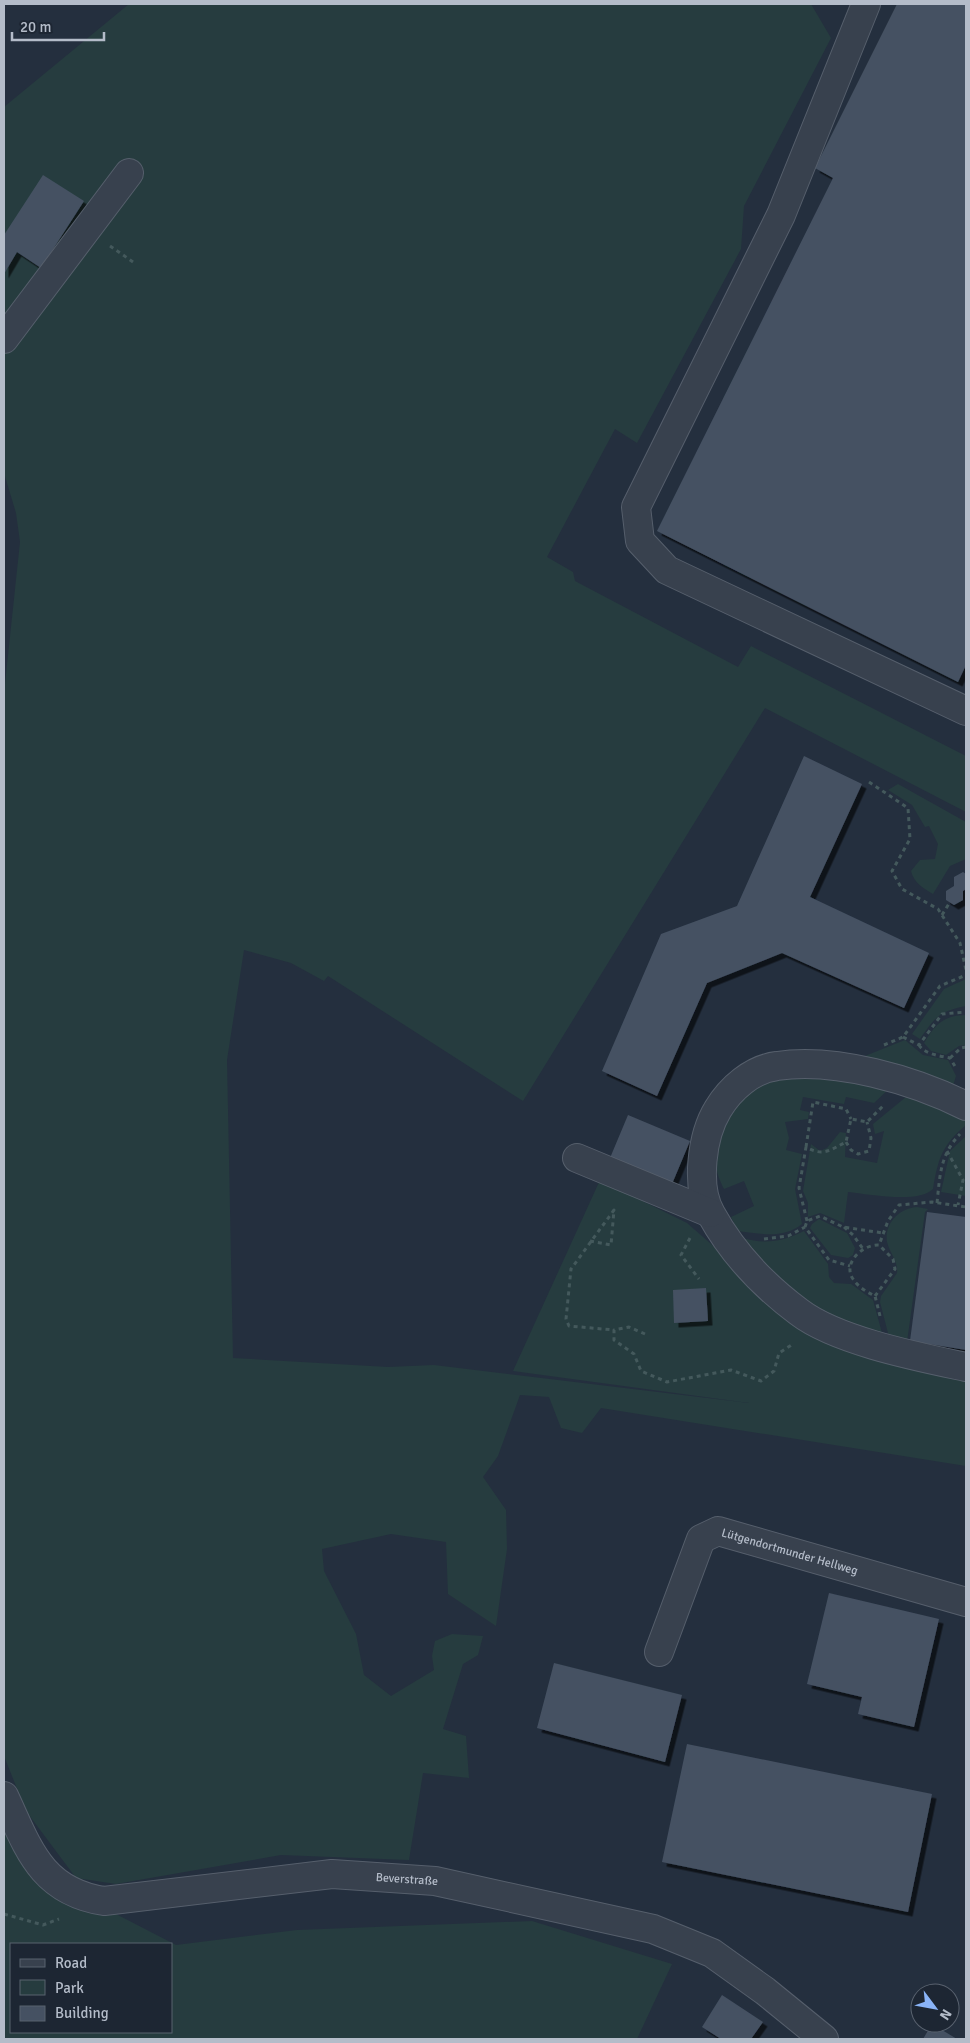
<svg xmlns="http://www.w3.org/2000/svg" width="970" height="2043" font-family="Signika,sans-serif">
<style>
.green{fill:#263c3f;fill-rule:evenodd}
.building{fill:#455162;filter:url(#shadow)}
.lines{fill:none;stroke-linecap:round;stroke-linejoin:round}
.minor-casing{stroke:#565f6c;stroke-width:30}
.path{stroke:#44595c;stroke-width:3;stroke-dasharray:4 4;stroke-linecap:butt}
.minor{stroke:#38414e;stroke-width:28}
.labels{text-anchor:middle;stroke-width:5;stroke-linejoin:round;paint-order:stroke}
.street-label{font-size:12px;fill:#b4bcc9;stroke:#1d2633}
</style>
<defs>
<filter id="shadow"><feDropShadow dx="4.5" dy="4.5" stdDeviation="0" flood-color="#0009"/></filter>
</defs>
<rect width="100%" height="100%" fill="#242f3e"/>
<!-- green -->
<path class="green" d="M 129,4 L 811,4 L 831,38 L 744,206 L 741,249 L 637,443 L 615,429 L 547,557 L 573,572 L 575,581 L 738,667 L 751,646 L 966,756 L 966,812 L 765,708 L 523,1101 L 328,976 L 324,981 L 291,963 L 244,950 L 227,1060 L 233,1358 L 388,1367 L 434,1365 L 749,1403 L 513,1371 L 600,1180 L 687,1223 L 733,1263 L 776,1308 L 966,1380 L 966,1466 L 601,1408 L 582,1433 L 561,1428 L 549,1397 L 520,1395 L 498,1456 L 483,1477 L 506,1510 L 507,1549 L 496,1626 L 448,1594 L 446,1542 L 391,1534 L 322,1549 L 324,1571 L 356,1634 L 364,1675 L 391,1696 L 434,1670 L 432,1656 L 435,1641 L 452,1634 L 483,1636 L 478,1655 L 463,1664 L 443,1729 L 466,1736 L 469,1778 L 423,1773 L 409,1860 L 281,1855 L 116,1884 L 76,1878 L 26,1811 L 4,1756 L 4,693 L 20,542 L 16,513 L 4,473 L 4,107 Z
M 898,784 L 966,822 L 966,859 L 950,866 L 933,894 C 923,888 914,883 911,871 L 920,860 L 935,859 L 938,844 L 929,826 L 925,827 L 912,805 L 888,790 Z
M 966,979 L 966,1006 C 940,1011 935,1017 920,1039 L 912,1034 L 944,989 Z
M 966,1015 L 966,1045 L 959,1046 L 946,1055 L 931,1051 L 924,1043 C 935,1025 943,1015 966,1015 Z
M 905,1040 L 923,1055 L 948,1060 L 956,1076 L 952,1089 L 855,1060 Z
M 784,1075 L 824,1076 L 891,1087 L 874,1103 L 846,1097 L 844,1104 L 803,1097 L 800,1110 L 809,1112 L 808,1119 L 785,1122 L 789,1138 L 786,1150 L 802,1154 L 795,1189 L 802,1224 C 783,1239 762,1234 738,1231 L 731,1217 L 754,1206 L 744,1181 L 724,1189 C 720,1181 716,1172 716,1163 C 715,1136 737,1093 762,1082 C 769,1079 777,1077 784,1075 Z
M 912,1092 L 966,1118 L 966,1125 C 942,1145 938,1159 933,1189 C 919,1204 868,1194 848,1192 L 844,1223 L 820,1213 L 808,1217 L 808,1203 L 803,1191 L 811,1144 L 820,1151 L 827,1148 L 840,1132 L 846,1133 L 845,1157 L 877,1163 L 884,1131 L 875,1134 L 873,1124 Z
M 966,1136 L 966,1196 L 941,1192 L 950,1151 Z
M 917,1207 L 928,1209 L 925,1212 L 907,1342 L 889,1337 L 880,1302 L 881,1296 L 897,1273 C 898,1260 890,1254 887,1242 C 884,1223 900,1208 917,1207 Z
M 819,1219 L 847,1233 L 855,1248 L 853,1255 L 848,1258 L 831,1255 L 810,1228 L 812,1224 Z
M 804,1231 L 828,1264 L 829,1277 L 834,1283 L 851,1284 L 873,1300 L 882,1333 C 822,1321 780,1286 743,1238 C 765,1245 784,1241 804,1231 Z
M 4,1805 L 83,1897 L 176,1945 L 297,1930 L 532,1921 L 672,1964 L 637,2039 L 4,2039 ZM 11,1944 L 171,1944 L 171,2032 L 11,2032 Z"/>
<!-- building -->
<path class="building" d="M 897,4 L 966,4 L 966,665 L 958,682 L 657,531 L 833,178 L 815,168 Z
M 43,175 L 84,201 L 41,268 L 17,252 L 4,274 L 4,235 Z
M 804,756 L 862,784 L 810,897 L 929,953 L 904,1008 L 782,953 L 707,983 L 657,1096 L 602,1071 L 661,934 L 737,906 Z
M 963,872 L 966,874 L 966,889 L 963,891 L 963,900 L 954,905 L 946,900 L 946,891 L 954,886 L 954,877 Z
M 628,1115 L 690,1141 L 672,1184 L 610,1158 Z
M 927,1212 L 966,1217 L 966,1350 L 910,1341 Z
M 706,1288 L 708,1321 L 674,1323 L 673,1290 Z
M 829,1593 L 939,1619 L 914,1727 L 858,1714 L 862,1697 L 807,1684 Z
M 554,1663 L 682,1695 L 665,1762 L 537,1728 Z
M 687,1744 L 932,1794 L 908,1912 L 662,1862 Z
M 722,1995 L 763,2022 L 751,2039 L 721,2039 L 702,2027 Z
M 932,2024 L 957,2039 L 923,2039 Z"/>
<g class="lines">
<defs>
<g id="minor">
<path d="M 866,4 L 781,215 L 636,507 L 640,541 L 667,570 L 966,711"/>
<path d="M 4,339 L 129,173"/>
<path d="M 966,1106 C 914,1080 835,1057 777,1066 C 752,1069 730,1089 718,1109 C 702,1135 695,1186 711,1214 C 732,1252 764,1286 799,1312 C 837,1341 919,1357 966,1367"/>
<path d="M 577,1158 L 710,1213"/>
<path id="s1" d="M 659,1652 L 701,1539 L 718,1531 L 966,1602"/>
<path id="s2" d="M 4,1796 C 28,1847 40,1891 104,1901 L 332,1874 L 435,1881 L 653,1929 L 712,1953 L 765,1991 L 824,2039"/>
</g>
</defs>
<!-- minor casing -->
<use href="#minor" class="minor-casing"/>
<!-- path -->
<path class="path" d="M 110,246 L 136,264
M 869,782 L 908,808 L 910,839 L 892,871 L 902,889 L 938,909 L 960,943 L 966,970
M 942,915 L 950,902
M 903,1037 L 919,1045 L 942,1014 L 966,1012
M 884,1045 L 903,1037 L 940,986 L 966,975
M 919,1045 C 924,1054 940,1056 950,1058 L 956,1068
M 950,1058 L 961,1048 L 966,1047
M 846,1142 L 851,1150 L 858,1154 L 869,1151 L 871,1138 L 867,1122
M 806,1147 L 813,1102 L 846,1109 L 851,1119
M 947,1151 L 963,1180 L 958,1205
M 937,1203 C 940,1175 940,1155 960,1134
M 807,1221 L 799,1188 L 806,1147 C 823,1157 830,1150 846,1142 L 851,1119 L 867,1122 L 884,1105
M 805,1227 L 807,1221 L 820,1216 L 843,1227 L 883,1233
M 844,1227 L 853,1235 L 863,1249
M 690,1238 L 681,1255 L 699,1279
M 764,1239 L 788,1236 L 805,1227 L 829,1260 L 850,1266
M 590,1241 L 611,1245 L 614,1210 L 571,1269 L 566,1319 L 569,1326 L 614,1330
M 875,1296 L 895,1269 L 893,1259 L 879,1245
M 880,1316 L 875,1296 C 867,1292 858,1287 853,1279 C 842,1263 863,1244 879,1245 L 888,1221 L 899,1205 L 932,1202 L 966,1207
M 645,1334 L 629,1327 L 614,1330 L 614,1340 L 634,1354 L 641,1371 L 667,1382 L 731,1370 L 761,1381 L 774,1371 L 779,1353 L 793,1344
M 4,1914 L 43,1925 L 59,1919"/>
<!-- minor -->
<use href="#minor" class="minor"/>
</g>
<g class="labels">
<!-- street labels -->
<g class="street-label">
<text dy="4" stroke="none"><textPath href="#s1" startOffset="214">Lütgendortmunder Hellweg</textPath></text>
<text dy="4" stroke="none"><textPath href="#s2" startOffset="458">Beverstraße</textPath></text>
</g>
</g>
<!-- border -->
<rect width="970" height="2043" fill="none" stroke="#b4bcc9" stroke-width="10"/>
<!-- legend -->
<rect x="10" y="1943" width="162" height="90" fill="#1d2633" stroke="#59626f"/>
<rect x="20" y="1959" width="25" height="8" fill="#38414e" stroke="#59626f"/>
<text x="55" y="1968" font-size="15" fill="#b4bcc9">Road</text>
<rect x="20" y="1980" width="25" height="15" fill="#263c3f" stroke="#59626f"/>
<text x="55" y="1993" font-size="15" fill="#b4bcc9">Park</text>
<rect x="20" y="2006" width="25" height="15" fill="#455162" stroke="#59626f"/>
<text x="55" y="2018" font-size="15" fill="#b4bcc9">Building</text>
<!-- north arrow -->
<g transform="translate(935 2008) rotate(122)"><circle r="24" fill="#1d2633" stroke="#59626f"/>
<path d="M0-4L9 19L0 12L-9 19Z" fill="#8ab4f8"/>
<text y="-8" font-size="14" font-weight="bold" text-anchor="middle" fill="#b4bcc9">N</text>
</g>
<!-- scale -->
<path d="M12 32v8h92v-8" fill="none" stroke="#b4bcc9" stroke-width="2.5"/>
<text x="20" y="32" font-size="15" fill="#b4bcc9" stroke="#1d2633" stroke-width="4" paint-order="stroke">20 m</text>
</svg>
